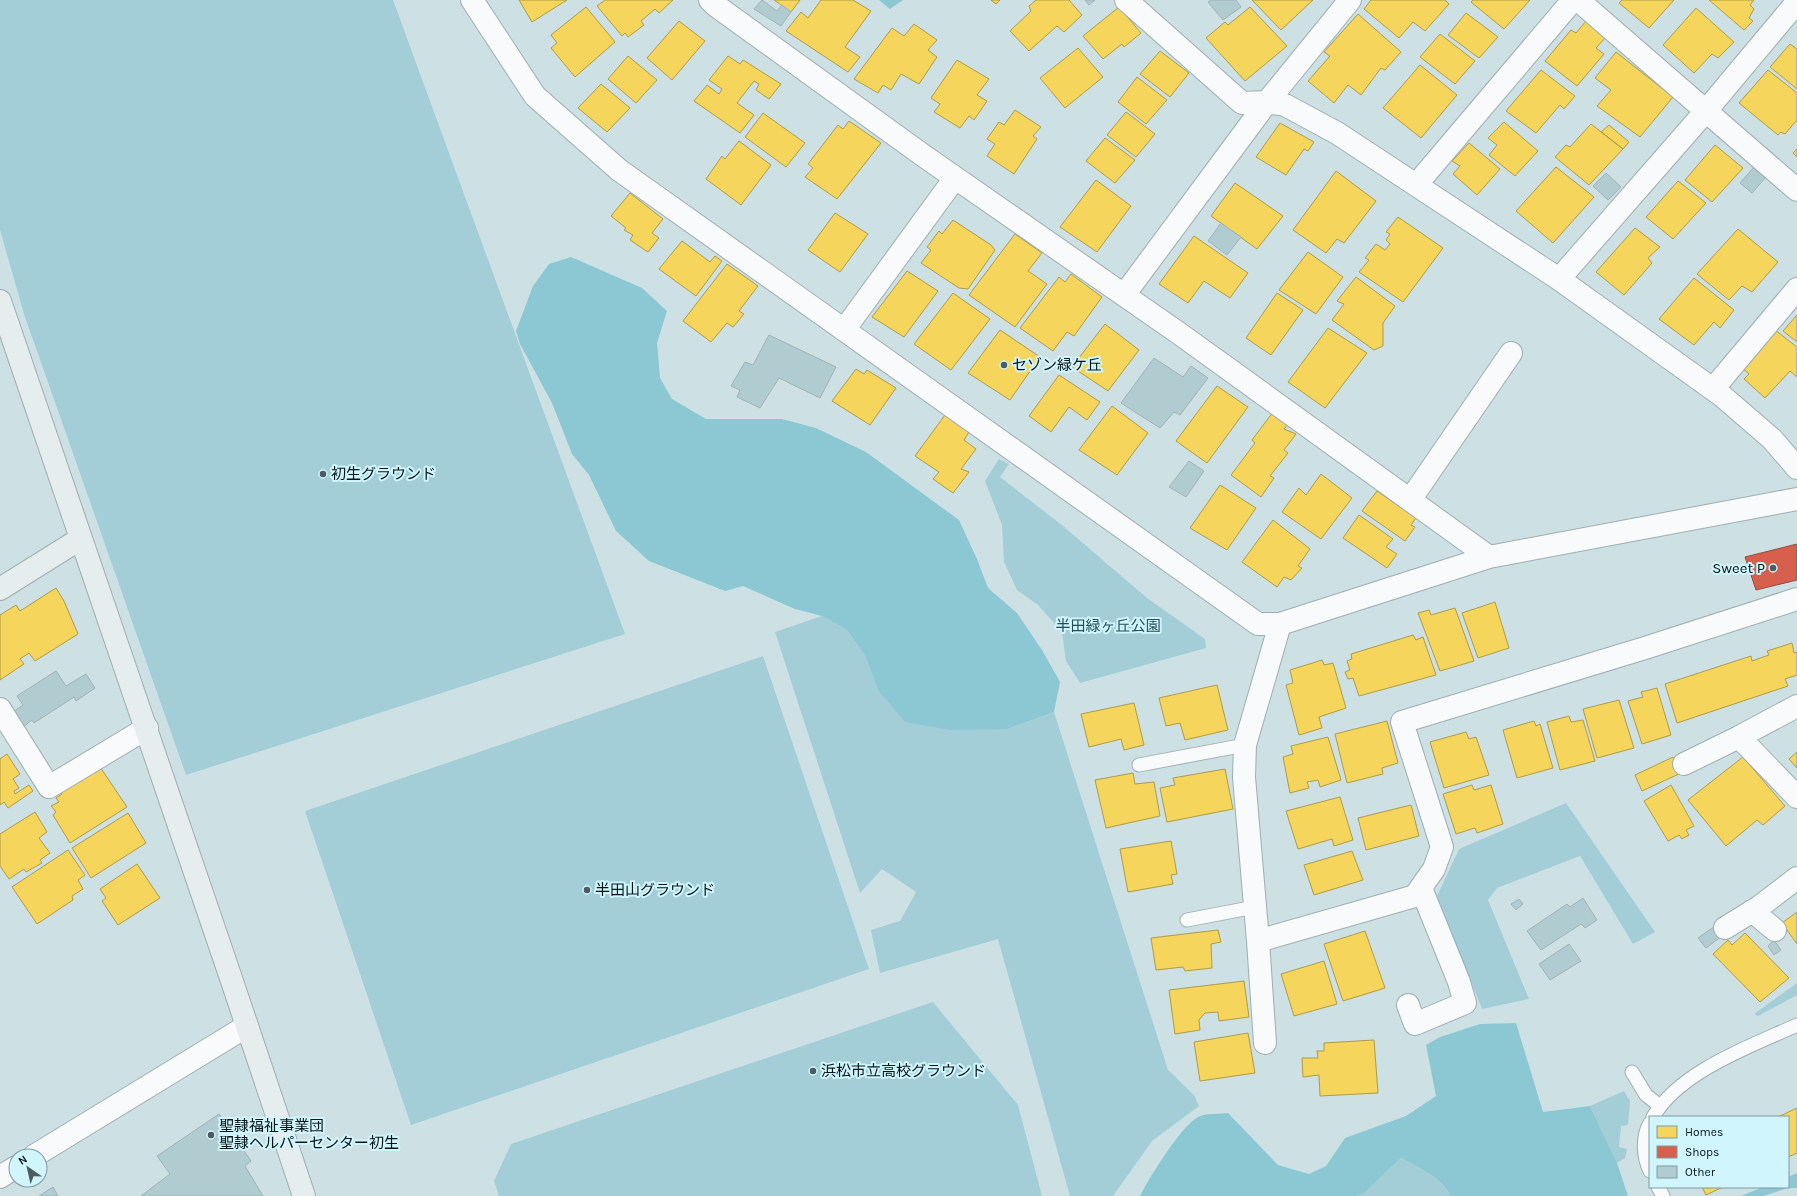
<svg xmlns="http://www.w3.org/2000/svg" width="1797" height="1196" font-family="Karla,'Noto Sans JP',sans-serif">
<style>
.green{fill:#a3ced7}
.forest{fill:#8cc8d4}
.homes{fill:#f6d55c;stroke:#ae9b47}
.shops{fill:#d6604d;stroke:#98493d}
.building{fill:#b1ccd1;stroke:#a2b1b5}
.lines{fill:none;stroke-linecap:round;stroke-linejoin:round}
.lane-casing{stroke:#9eadb1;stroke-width:15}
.street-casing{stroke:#9eadb1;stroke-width:24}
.secondary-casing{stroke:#9eadb1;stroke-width:24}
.lane{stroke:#f8fafb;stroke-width:13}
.street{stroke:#f8fafb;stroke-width:22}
.secondary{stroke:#e6edee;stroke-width:22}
.poi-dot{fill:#4c5c5f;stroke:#d0f5fd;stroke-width:1.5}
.labels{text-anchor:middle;stroke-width:4;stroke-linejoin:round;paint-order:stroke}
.poi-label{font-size:15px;fill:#071417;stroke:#d0f5fd;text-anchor:start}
.park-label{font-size:15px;fill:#234d56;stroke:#d0f5fd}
</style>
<rect width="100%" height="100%" fill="#cde1e5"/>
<!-- green -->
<path class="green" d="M 0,0 L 393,0 L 625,634 L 186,775 L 24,314 L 0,230 Z
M 999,459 L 1009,464 L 1000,477 L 1063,526 L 1147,598 L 1205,639 L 1206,648 L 1080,683 L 1066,661 L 1062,632 L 1038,605 L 1017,590 L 1004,562 L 1002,525 L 985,481 Z
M 822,616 L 847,630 L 865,656 L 878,690 L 1008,729 L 1054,712 L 1168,1070 L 1194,1095 L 1199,1106 L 1152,1141 L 1113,1196 L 1070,1196 L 998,939 L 880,973 L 871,930 L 900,921 L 916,892 L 882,869 L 860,893 L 775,632 Z
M 763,656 L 869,969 L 411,1125 L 305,811 Z
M 1566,803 L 1655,932 L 1633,944 L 1580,856 L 1497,888 L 1488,900 L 1529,999 L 1482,1009 L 1437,896 L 1459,849 Z
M 1797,983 L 1797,995 L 1758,1016 L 1754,1014 Z
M 933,1002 L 1018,1105 L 1042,1196 L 499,1196 L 494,1181 L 511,1144 Z
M 1624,1091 L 1630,1101 L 1628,1125 L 1621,1126 L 1619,1147 L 1627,1149 L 1625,1158 L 1617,1163 L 1590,1106 Z
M 1401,1158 C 1419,1168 1441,1177 1451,1196 L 1356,1196 L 1363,1194 Z"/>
<!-- forest -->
<path class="forest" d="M 879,0 L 903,0 L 890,9 Z
M 571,257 L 642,288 L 667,311 L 657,343 L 660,378 L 672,399 L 706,419 L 782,419 L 816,428 L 866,452 L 959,520 L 977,559 L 988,588 L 1017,613 L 1042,650 L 1060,682 L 1054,712 L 1008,729 L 950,730 L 905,722 L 878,690 L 865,656 L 847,630 L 822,616 L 795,609 L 743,586 L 725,591 L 649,561 L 616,531 L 589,475 L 572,454 L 552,403 L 520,344 L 516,331 L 533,286 L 549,264 Z
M 1516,1023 L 1543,1112 L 1590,1106 L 1617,1163 L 1628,1196 L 1451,1196 C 1441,1177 1419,1168 1401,1158 L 1363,1194 L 1356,1196 L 1140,1196 C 1149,1178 1181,1126 1198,1117 C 1205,1113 1220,1114 1228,1113 L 1278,1165 L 1309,1174 L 1326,1166 L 1345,1138 L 1406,1116 L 1436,1096 L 1426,1045 L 1440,1037 L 1480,1024 Z
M 1797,1173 L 1797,1188 L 1787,1188 L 1764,1196 L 1741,1196 L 1763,1187 L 1788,1187 L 1788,1177 Z"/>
<!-- homes -->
<path class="homes" d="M 519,0 L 567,0 L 532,22 Z
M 605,0 L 673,0 L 659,13 L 655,9 L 641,21 L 644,25 L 628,37 L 625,33 L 622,36 L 597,6 Z
M 774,0 L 800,0 L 791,12 Z
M 821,0 L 853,0 L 871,11 L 845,47 L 860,57 L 848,72 L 786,31 L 801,12 L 808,18 Z
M 991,0 L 1000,0 L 996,4 Z
M 1036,0 L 1069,0 L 1082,15 L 1064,32 L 1057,26 L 1029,51 L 1010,31 L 1031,11 L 1029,6 Z
M 1252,0 L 1313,0 L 1281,30 Z
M 1371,0 L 1445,0 L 1449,4 L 1425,31 L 1413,22 L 1399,38 L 1364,9 Z
M 1473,0 L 1530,0 L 1504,29 L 1471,2 Z
M 1622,0 L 1674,0 L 1649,28 L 1619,3 Z
M 1709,0 L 1754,0 L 1750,5 L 1754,9 L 1749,18 L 1753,21 L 1744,30 Z
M 586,7 L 615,42 L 575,77 L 551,48 L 557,43 L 551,35 Z
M 1119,7 L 1141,33 L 1124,47 L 1122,44 L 1103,59 L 1083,36 Z
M 1250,7 L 1287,46 L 1245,81 L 1206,38 L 1225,22 L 1228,25 Z
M 1696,8 L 1734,42 L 1718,58 L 1712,54 L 1694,73 L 1663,45 Z
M 1466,13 L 1498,37 L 1479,58 L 1448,35 Z
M 1358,14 L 1401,52 L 1385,70 L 1381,68 L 1361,95 L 1348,85 L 1334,103 L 1308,81 L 1330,56 L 1324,52 Z
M 679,21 L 705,41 L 672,80 L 647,58 Z
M 1586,21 L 1606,37 L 1596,48 L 1604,54 L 1577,86 L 1545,61 L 1571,30 L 1576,33 Z
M 914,24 L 937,40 L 928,50 L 937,57 L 919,84 L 901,74 L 891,90 L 883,85 L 878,93 L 854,79 L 892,28 L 904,36 Z
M 1440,34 L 1475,61 L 1455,84 L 1420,57 Z
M 1790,44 L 1797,49 L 1797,89 L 1770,67 Z
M 1078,48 L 1103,77 L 1065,108 L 1040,78 Z
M 1160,51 L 1189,73 L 1170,97 L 1140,74 Z
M 1616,52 L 1673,97 L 1640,137 L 1597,106 L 1611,90 L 1595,78 Z
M 628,56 L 657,80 L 636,103 L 608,79 Z
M 728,56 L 740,64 L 743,60 L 781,84 L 769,99 L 756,90 L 759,84 L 754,81 L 737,103 L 754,115 L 740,133 L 694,101 L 707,85 L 719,94 L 722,89 L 709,80 Z
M 957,60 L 989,79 L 977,95 L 987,101 L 974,120 L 969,116 L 960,128 L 934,112 L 940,104 L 931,98 Z
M 1420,65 L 1457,95 L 1421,138 L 1383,108 Z
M 1541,70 L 1575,96 L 1564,109 L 1560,105 L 1536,133 L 1506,111 Z
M 1768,70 L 1797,93 L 1797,120 L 1785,134 L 1781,132 L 1778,135 L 1739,103 Z
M 1137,77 L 1167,100 L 1146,124 L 1118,102 Z
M 601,84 L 630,108 L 607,132 L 578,108 Z
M 1015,110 L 1041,127 L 1033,136 L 1037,139 L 1014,174 L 987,156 L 995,144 L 987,139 L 999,122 L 1004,125 Z
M 1126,112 L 1155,134 L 1136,157 L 1107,135 Z
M 763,113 L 805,143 L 786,167 L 745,137 Z
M 849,121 L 881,143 L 837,199 L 805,177 L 813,168 L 808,164 L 838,125 L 843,129 Z
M 1504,122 L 1538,151 L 1515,176 L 1489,155 L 1497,145 L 1488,138 Z
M 1280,123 L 1314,142 L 1308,151 L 1304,149 L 1286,175 L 1256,157 Z
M 1591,124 L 1623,149 L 1589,185 L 1555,157 L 1566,145 L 1570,147 Z
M 1609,125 L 1629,142 L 1623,149 L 1601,132 Z
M 1105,138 L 1135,160 L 1115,183 L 1086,161 Z
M 739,141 L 771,165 L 741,205 L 706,179 L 722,156 L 725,159 Z
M 1469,143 L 1500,169 L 1477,195 L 1453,174 L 1460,166 L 1452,161 Z
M 1715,145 L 1743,168 L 1712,202 L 1685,180 Z
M 1797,149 L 1797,157 L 1793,153 Z
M 1556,167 L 1594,197 L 1553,243 L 1516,211 Z
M 1336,171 L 1376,201 L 1344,243 L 1337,239 L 1326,253 L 1293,230 Z
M 1096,180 L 1131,206 L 1097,252 L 1060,227 Z
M 1678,181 L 1706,203 L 1673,239 L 1646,217 Z
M 1235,183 L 1283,216 L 1257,249 L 1211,216 Z
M 630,193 L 663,219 L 652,233 L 659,238 L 648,252 L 630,240 L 633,235 L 624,230 L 626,228 L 611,216 Z
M 835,213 L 868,234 L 840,272 L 808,250 Z
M 1398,217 L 1443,248 L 1403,302 L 1359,272 L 1369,260 L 1365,258 L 1376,244 L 1385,250 L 1390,244 L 1386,240 L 1390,234 L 1386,232 Z
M 953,220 L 991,245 L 995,250 L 968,289 L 959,288 L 921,263 L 931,250 L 927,247 L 939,231 L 942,234 Z
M 1635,228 L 1660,247 L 1648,258 L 1652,263 L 1624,295 L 1596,272 Z
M 1738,229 L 1778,262 L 1752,292 L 1742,286 L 1729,300 L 1697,274 Z
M 1015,234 L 1042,253 L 1028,271 L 1047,284 L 1015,327 L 969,295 Z
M 1194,236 L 1248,273 L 1230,298 L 1204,281 L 1188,303 L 1159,284 Z
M 682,241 L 710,262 L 715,256 L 722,261 L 696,296 L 659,269 Z
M 1308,252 L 1343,277 L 1316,314 L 1279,290 Z
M 727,264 L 758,286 L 739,311 L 744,314 L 733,327 L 727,323 L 711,342 L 683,321 Z
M 907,271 L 938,291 L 904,337 L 872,317 Z
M 1071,274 L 1102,297 L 1074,336 L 1067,332 L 1053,351 L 1020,328 L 1059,277 L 1065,282 Z
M 1356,277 L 1395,306 L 1383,323 L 1383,346 L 1374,350 L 1332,320 L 1344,304 L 1337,301 Z
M 1694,278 L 1734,310 L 1720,328 L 1714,322 L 1694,345 L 1659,319 Z
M 953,293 L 990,319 L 951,370 L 914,344 Z
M 1277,293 L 1303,310 L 1271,355 L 1246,338 Z
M 1797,315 L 1797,342 L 1783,331 Z
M 1105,324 L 1139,350 L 1108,391 L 1072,367 Z
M 1328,328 L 1367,353 L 1325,408 L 1288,382 Z
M 1000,330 L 1040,357 L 1010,400 L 968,373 Z
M 1775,330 L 1797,347 L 1797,377 L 1790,371 L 1765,398 L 1744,379 L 1749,374 L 1741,367 Z
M 856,369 L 864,374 L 867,370 L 896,388 L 870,425 L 832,401 Z
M 1059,375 L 1100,402 L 1087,420 L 1069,407 L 1051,432 L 1029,416 Z
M 1217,386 L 1248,407 L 1207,463 L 1176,441 Z
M 1112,406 L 1148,433 L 1117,475 L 1079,450 Z
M 1273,412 L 1289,423 L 1284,429 L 1296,434 L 1284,450 L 1288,453 L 1270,476 L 1274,478 L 1261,497 L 1231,475 L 1255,443 L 1252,440 Z
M 945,415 L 969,432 L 964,440 L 976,449 L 961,469 L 969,472 L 953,493 L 933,479 L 939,472 L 915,456 Z
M 1321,474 L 1352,498 L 1321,539 L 1282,512 L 1299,488 L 1306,495 Z
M 1220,485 L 1256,508 L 1227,550 L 1190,528 Z
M 1377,491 L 1416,518 L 1411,525 L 1415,527 L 1405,541 L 1362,511 Z
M 1359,515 L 1393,539 L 1386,547 L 1397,554 L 1387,568 L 1343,538 Z
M 1273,520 L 1310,549 L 1298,566 L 1302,568 L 1291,580 L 1284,577 L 1277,587 L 1242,562 Z
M 56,588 L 64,601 L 78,634 L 35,661 L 29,653 L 20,659 L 24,664 L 0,680 L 0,615 L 16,605 L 20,611 Z
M 1495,602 L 1509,648 L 1478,658 L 1462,613 Z
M 1455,608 L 1474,661 L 1440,671 L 1418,613 L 1429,610 L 1431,615 Z
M 1413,635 L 1416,640 L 1423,637 L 1436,675 L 1359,696 L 1353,678 L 1348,679 L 1345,672 L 1350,670 L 1347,661 L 1352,659 L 1351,654 Z
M 1792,643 L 1794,653 L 1797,652 L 1797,675 L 1785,679 L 1788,686 L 1677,723 L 1665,684 L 1751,656 L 1752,661 L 1769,655 L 1767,651 Z
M 1322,660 L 1324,665 L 1333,663 L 1346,708 L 1319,717 L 1322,728 L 1299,735 L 1286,685 L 1293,683 L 1290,670 Z
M 1217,685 L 1228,730 L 1185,740 L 1180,723 L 1166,726 L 1159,698 Z
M 1657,688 L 1671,735 L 1642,744 L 1628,701 L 1643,697 L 1641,692 Z
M 1619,700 L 1634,748 L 1597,758 L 1583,709 Z
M 1134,703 L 1144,745 L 1124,750 L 1121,739 L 1089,747 L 1081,714 Z
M 1569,716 L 1571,722 L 1583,720 L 1595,761 L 1560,770 L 1547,722 Z
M 1387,721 L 1398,763 L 1382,768 L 1383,774 L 1347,783 L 1335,734 Z
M 1534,721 L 1536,726 L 1540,724 L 1553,768 L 1517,778 L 1503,730 Z
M 1466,732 L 1469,739 L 1476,737 L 1489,775 L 1444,788 L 1430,742 Z
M 1328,737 L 1341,780 L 1320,787 L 1318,780 L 1307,782 L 1309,788 L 1290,793 L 1283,757 L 1293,754 L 1291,746 Z
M 1797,752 L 1797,768 L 1789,759 Z
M 7,754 L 20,774 L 13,779 L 19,788 L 14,791 L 15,794 L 29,785 L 33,791 L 8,808 L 4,802 L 0,805 L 0,759 Z
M 1673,757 L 1681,773 L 1642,791 L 1635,775 Z
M 1743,757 L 1785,806 L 1763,825 L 1757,820 L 1726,846 L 1688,800 Z
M 100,767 L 127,807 L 70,843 L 53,815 L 56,812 L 51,806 L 59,802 L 56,798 L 62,794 L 60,791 Z
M 1225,769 L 1233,809 L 1167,822 L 1160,788 L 1175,785 L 1173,778 Z
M 1133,773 L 1135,784 L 1154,782 L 1160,816 L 1106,828 L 1095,780 Z
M 1472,785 L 1474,790 L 1491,785 L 1503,824 L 1477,833 L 1475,828 L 1456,834 L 1443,794 Z
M 1671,785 L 1694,826 L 1686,830 L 1689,835 L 1682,839 L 1679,835 L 1668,841 L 1644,801 Z
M 1340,797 L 1353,840 L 1334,846 L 1332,839 L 1298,849 L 1286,811 Z
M 1411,805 L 1419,836 L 1366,850 L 1358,818 Z
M 35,812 L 47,832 L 39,838 L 50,853 L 40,860 L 42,863 L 26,872 L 24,869 L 9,879 L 0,866 L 0,834 Z
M 128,813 L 146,843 L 91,878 L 72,848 Z
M 1171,841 L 1177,874 L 1171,875 L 1173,884 L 1128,892 L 1120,849 Z
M 68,850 L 85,875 L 78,880 L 83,889 L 72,896 L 73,900 L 37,924 L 12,887 Z
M 1352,851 L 1363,880 L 1314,895 L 1304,865 Z
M 137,864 L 160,898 L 118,925 L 102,901 L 106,898 L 100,889 Z
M 1797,912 L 1797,944 L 1782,923 Z
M 1218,930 L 1221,942 L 1211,944 L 1212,968 L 1185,971 L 1183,967 L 1156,970 L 1151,938 Z
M 1365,931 L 1385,988 L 1343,1001 L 1324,944 Z
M 1745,933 L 1789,978 L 1760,1002 L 1713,954 L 1728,940 L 1732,945 Z
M 1324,961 L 1337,1004 L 1294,1016 L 1281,974 Z
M 1244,981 L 1249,1017 L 1219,1021 L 1218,1012 L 1205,1013 L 1199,1020 L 1200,1030 L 1175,1034 L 1169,990 Z
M 1248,1033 L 1255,1073 L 1200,1081 L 1194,1042 Z
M 1374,1040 L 1378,1093 L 1320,1096 L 1319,1075 L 1303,1077 L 1302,1058 L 1318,1058 L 1317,1051 L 1324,1051 L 1324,1043 Z
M 1797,1108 L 1797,1153 L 1788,1157 L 1788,1117 L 1778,1117 Z
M 1702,1187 L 1723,1187 L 1706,1195 Z"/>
<!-- shops -->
<path class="shops" d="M 1797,544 L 1797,580 L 1756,590 L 1745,557 Z"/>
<!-- building -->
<path class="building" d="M 762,0 L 777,11 L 782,5 L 791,12 L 781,26 L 754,9 Z
M 1085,0 L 1095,0 L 1089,5 Z
M 1211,0 L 1236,0 L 1241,7 L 1223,20 L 1208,2 Z
M 1754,167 L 1766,177 L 1752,193 L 1740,183 Z
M 1606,173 L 1621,187 L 1608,200 L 1593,186 Z
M 1221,223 L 1241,237 L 1227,255 L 1208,241 Z
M 769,335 L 836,367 L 820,398 L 779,378 L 760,408 L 737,397 L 740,390 L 731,386 L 745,362 L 753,365 Z
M 1154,358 L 1183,377 L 1191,366 L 1208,378 L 1180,415 L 1174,412 L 1160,428 L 1121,403 Z
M 1189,461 L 1204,471 L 1186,497 L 1169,487 Z
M 56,671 L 66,686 L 86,674 L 95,688 L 76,701 L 74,697 L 34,723 L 32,720 L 23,727 L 13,712 L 23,705 L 17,696 Z
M 1583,898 L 1597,920 L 1585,928 L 1581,924 L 1541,950 L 1527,931 L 1567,904 L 1570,907 Z
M 1519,899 L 1523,904 L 1516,910 L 1511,904 Z
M 1715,926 L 1722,936 L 1706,948 L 1698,938 Z
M 1774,940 L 1781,950 L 1774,955 L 1768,946 Z
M 1569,944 L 1581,961 L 1550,980 L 1539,964 Z
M 219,1114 L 251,1161 L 245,1166 L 263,1196 L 141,1196 L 170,1174 L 157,1156 Z
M 53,1187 L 58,1196 L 39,1196 Z"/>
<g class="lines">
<defs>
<path id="lane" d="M 1139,765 L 1245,745
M 1187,920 L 1255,907
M 1632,1072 L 1646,1095 L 1660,1106
M 1653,1117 C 1680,1071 1751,1046 1797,1025
M 1650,1123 C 1642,1136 1643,1157 1650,1171
M 1658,1187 L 1663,1196"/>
<path id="street" d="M 472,0 L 535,96 L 619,170 L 1258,624 L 1280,624 L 1489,557 L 1797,499
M 710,0 L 715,5 L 924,156 L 1180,334 L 1489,557
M 1126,0 L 1242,103 L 1267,102 L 1285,105 L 1337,133 L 1416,185 L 1559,279 L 1721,395 L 1772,439 L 1797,468
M 1578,0 L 1797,190
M 1416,185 L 1573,0
M 1559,279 L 1705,112 L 1797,2
M 1124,295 L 1267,102 L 1350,0
M 844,330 L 955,178
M 1713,389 L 1797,289
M 1410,500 L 1511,353
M 1280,624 L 1245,745 L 1244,777 L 1258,941 L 1415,896 L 1434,869 L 1442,847 L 1402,722 L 1645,648 L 1797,599
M 1797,706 L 1739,737 L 1797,797
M 0,709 L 49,787 L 147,728
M 1684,764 L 1739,737
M 1752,911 L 1775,930
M 1725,928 L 1759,907 L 1797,878
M 1258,941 L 1265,1043
M 1408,1005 L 1415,1024 L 1465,1003 L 1459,982 L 1421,888
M 34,1156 L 247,1026
M 0,1177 L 16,1167"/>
<path id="secondary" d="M 0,301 C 101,600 205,897 304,1196
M 0,589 L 80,539"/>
</defs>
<!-- lane casing -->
<use href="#lane" class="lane-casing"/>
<!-- street casing -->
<use href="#street" class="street-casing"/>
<!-- secondary casing -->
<use href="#secondary" class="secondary-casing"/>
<!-- lane -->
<use href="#lane" class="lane"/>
<!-- street -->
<use href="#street" class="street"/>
<!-- secondary -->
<use href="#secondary" class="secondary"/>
</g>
<!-- markers -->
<g class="poi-dot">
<circle cx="1004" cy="365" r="4"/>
<circle cx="323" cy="474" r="4"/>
<circle cx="1773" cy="568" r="4"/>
<circle cx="587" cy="890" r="4"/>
<circle cx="813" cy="1071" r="4"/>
<circle cx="211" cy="1135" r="4"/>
</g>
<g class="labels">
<!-- poi labels -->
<g class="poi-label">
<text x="1012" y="370">セゾン緑ケ丘</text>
<text x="331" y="479">初生グラウンド</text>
<text x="1765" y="573" text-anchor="end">Sweet P</text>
<text x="595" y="895">半田山グラウンド</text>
<text x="821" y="1076">浜松市立高校グラウンド</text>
<text x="219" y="1131">聖隷福祉事業団<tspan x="219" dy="17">聖隷ヘルパーセンター初生</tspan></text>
</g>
<!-- park labels -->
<g class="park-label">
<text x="1108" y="631">半田緑ヶ丘公園</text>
</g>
</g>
<!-- legend -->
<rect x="1649" y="1116" width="140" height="72" fill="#d0f5fd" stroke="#809ba1"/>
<rect x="1657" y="1126" width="20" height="12" fill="#f6d55c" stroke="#809ba1"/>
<text x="1685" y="1136" font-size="12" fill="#071417">Homes</text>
<rect x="1657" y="1146" width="20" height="12" fill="#d6604d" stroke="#809ba1"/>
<text x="1685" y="1156" font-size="12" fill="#071417">Shops</text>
<rect x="1657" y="1166" width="20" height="12" fill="#b1ccd1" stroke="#809ba1"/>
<text x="1685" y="1176" font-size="12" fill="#071417">Other</text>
<!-- north arrow -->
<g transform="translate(28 1168) rotate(326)"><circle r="19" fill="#d0f5fd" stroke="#809ba1"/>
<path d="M0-3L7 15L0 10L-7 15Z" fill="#4c5c5f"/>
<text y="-6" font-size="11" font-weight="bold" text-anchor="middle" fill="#071417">N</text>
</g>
</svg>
